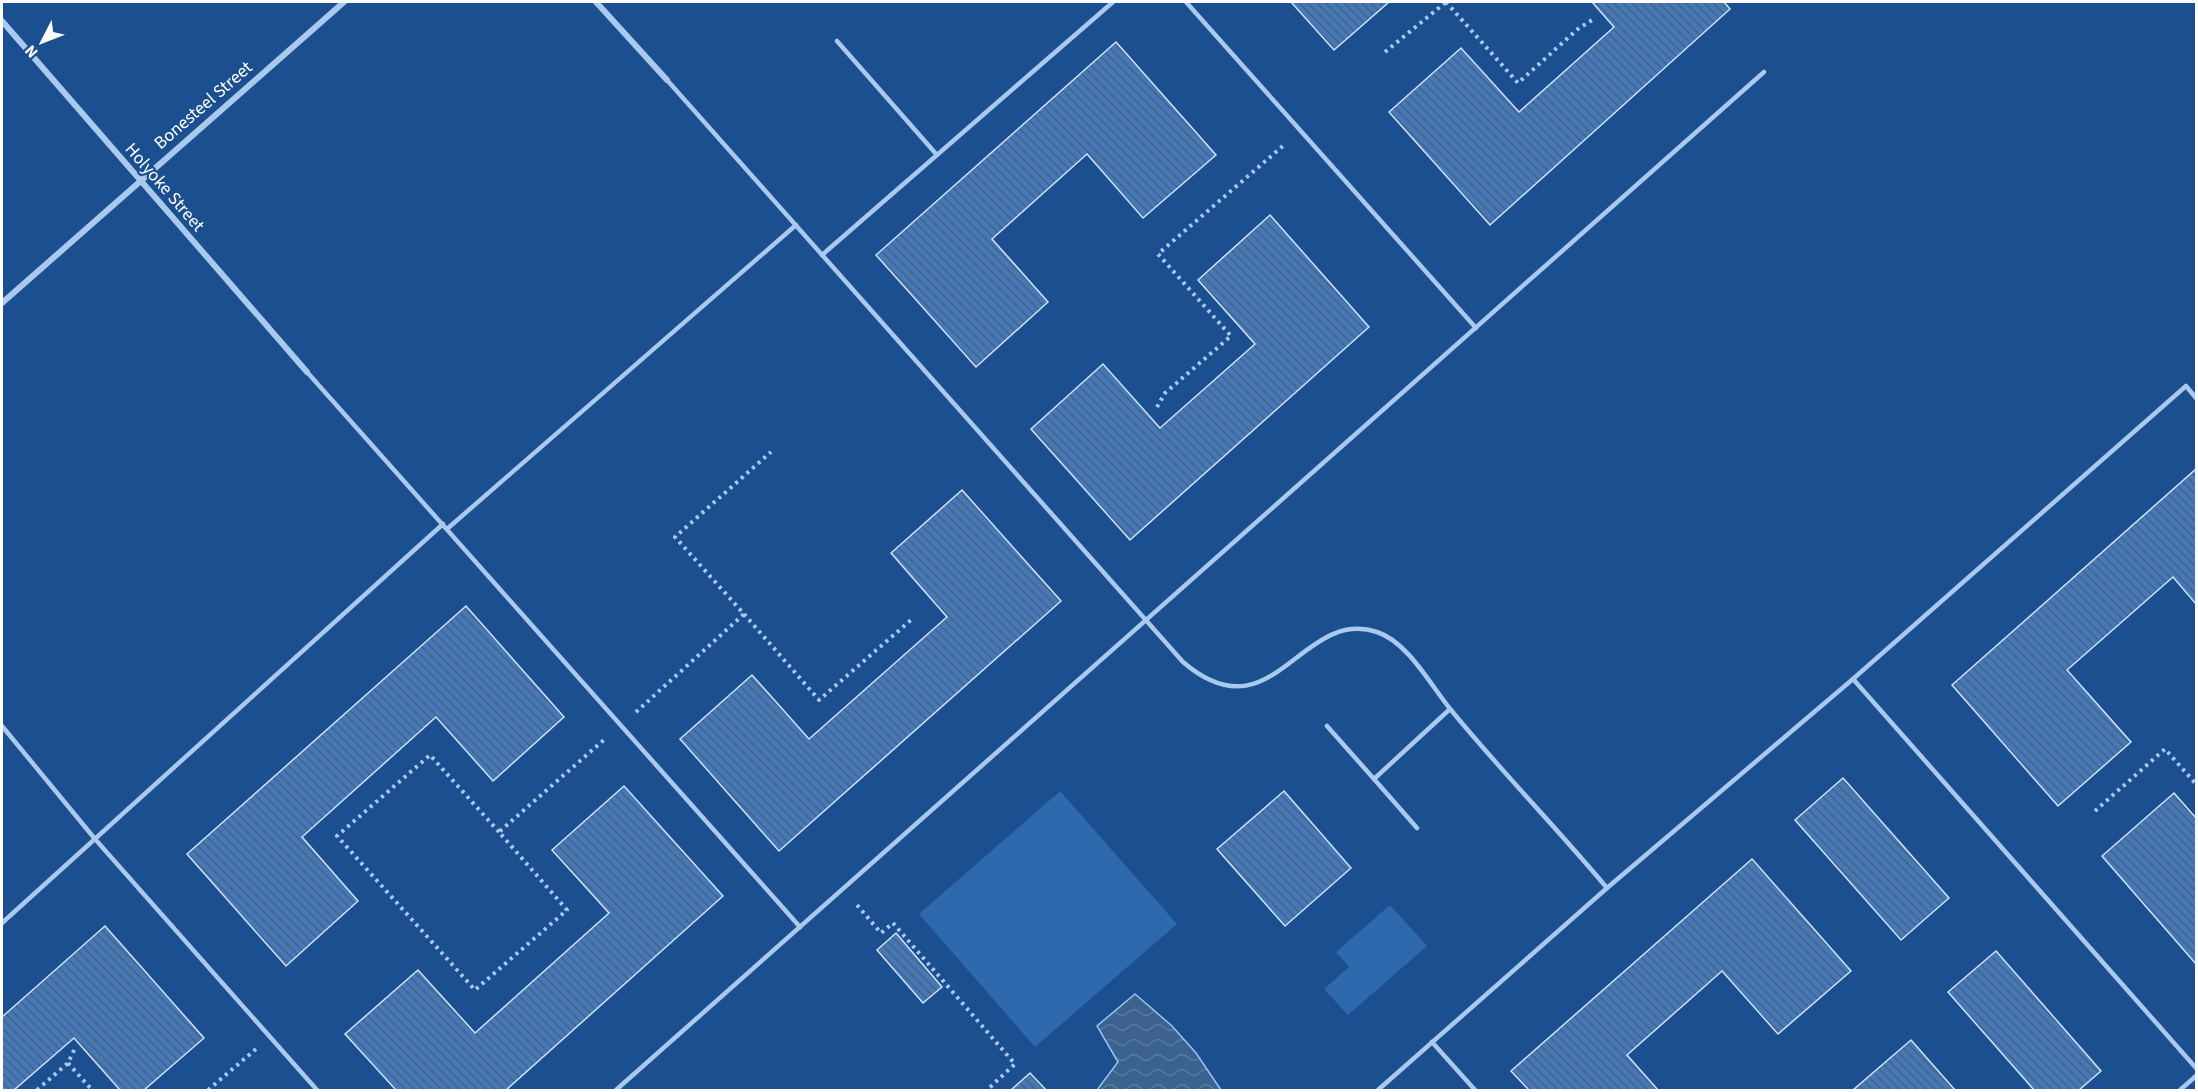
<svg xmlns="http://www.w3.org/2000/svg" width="2198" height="1092" viewBox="0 0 2198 1092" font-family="'Source Sans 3',sans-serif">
  <defs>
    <pattern id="water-waves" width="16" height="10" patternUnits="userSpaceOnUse" patternTransform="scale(1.5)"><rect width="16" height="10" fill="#3c6290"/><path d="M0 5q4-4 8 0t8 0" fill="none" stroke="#597aa1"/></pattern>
    <pattern id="building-back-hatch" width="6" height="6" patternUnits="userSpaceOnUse" patternTransform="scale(1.5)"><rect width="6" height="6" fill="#4478b7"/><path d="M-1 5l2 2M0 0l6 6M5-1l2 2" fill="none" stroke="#486282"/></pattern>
  </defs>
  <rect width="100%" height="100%" fill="#1b4f8f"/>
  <g fill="#2e69ad">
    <path d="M1060,791l117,133 -142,123 -116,-133z"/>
    <path d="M1390,905l37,41 -79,69 -24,-26 25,-22 -13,-15z"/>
  </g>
  <path fill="url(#water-waves)" stroke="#9cc4f0" stroke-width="1.5" d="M1135,994l37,32 24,27 25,37h-124l21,-28 -21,-36z"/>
  <g fill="url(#building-back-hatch)" stroke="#cfe3fa" stroke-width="1.5">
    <path d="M1291,2h98l-55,48z"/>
    <path d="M1592,2h132l6,7 -240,216 -101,-113 72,-64 58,64 95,-85z"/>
    <path d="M1116,42l100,113 -73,63 -56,-64 -95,85 56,63 -72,65 -100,-112z"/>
    <path d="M1270,215l99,112 -239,213 -99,-111 72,-65 57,64 95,-84 -57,-64z"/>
    <path d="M2196,469v135l-23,-27 -106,93 64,72 -73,64 -106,-121z"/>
    <path d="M962,490l99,111 -282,250 -99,-112 72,-64 57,64 138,-122 -56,-64z"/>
    <path d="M466,606l98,111 -71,64 -57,-64 -134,120 56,64 -72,65 -99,-112z"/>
    <path d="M1843,778l106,120 -48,42 -106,-120z"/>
    <path d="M624,786l99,110 -217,194h-110l-51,-56 73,-64 57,63 134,-120 -57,-63z"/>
    <path d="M1284,791l67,77 -66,58 -68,-77z"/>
    <path d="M2174,793l22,25v146l-94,-108z"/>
    <path d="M1752,859l99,112 -73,63 -56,-63 -95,84 31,35h-129l-18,-19z"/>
    <path d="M105,926l99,112 -60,52h-24l-46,-52 -60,52h-12v-73z"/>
    <path d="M896,933l46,54 -19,16 -46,-53z"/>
    <path d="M1996,951l105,120 -22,19h-45l-86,-98z"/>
    <path d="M1911,1040l44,50h-102z"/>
    <path d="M1030,1073l16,17h-35z"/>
  </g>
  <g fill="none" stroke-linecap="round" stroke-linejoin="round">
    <g stroke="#a9c9ee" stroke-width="4" stroke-dasharray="3 4.5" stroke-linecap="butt">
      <path d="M1446,2l72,81 61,-55 15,-9"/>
      <path d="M1385,52l61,-50"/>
      <path d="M1157,407l8,-14 66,-57 -73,-82 126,-109"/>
      <path d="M744,614l75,86 92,-80"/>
      <path d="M636,712l108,-98 -69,-77 96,-85"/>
      <path d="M2095,811l70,-62 31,35"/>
      <path d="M499,832l-69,-77 -93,81 138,154 92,-80 -68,-78 107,-94"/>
      <path d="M857,905l24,28 12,-10 122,141 -28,26"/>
      <path d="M68,1063l24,27"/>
      <path d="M37,1090l31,-27 8,-17"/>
      <path d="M208,1090l48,-41"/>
    </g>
    <g stroke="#a9c9ee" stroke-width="4.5">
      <path d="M1186,2l290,326"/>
      <path d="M837,41l100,114"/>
      <path d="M667,80l516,582c90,77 117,-55 194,-30 31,10 54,54 74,78 50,61 105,117 156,178"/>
      <path d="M822,255l291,-253"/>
      <path d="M307,372l493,555"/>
      <path d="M447,529l349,-304"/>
      <path d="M1853,679l343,389"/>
      <path d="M2,726l93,113 222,251"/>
      <path d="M1327,726l47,53"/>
      <path d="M1417,828l-43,-49 76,-70"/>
      <path d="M2,923l441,-399"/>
      <path d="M1432,1042l43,48"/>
      <path d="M616,1090l1148,-1018"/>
      <path d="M1378,1090l229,-202 246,-209 333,-293 10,12"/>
      <path d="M2180,1090l16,-14"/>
    </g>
    <g stroke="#a9c9ee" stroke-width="6">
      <path d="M596,2l71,78"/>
      <path d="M2,21l305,351"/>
      <path d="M2,303l342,-301"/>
    </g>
  </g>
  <g text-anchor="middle" stroke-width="4.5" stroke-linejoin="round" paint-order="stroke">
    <g font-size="18" fill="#fff" stroke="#1b4f8f">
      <text transform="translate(203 105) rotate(-41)" y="6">Bonesteel Street</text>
      <text transform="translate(165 187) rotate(49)" y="6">Holyoke Street</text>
    </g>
  </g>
  <rect width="2198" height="1092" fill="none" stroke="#ffffff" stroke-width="6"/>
  <g transform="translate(42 42) rotate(228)" stroke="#1b4f8f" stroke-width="4.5" paint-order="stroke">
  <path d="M0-4.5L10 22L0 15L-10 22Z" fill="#ffffff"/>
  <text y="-9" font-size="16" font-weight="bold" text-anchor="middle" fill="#ffffff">N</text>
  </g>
</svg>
